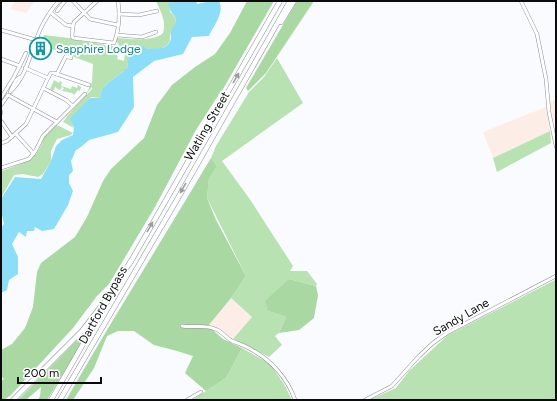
<svg xmlns="http://www.w3.org/2000/svg" width="557" height="401" viewBox="0 0 557 401" font-family="Figtree,sans-serif">
  <rect width="100%" height="100%" fill="#f9fbff"/>
  <g fill="#fceee7">
    <path d="M556,100v21l-3,1 -3,-21z"/>
    <path d="M546,107l4,24 -57,27 -10,-26z"/>
    <path d="M231,298l21,19 -19,22 -15,-11 -10,-3z"/>
  </g>
  <path fill="#fdede9" d="M15,1h20l-9,12 -16,-4z"/>
  <g fill="#b8e2b2">
    <path d="M156,1h30l1,17 -18,-16 1,10c4,3 8,8 5,14 -2,3 -3,1 -4,5 -2,7 1,12 -7,16 -5,3 -11,1 -16,2l-6,-3h-13v6l-2,17h-3v2l-16,12 -6,6 -2,9 -9,-1 -21,24 4,7 -11,-6 5,-7 24,-26v-2l-6,7 6,-12 1,-18 -52,-19 3,-10 33,4v2h5l2,1h6l-1,1 2,1 1,-2 13,3v1l5,2 1,-3 1,1h2l4,3h-2l-2,5 4,2 -1,3 7,2 1,-7 -9,-13 1,-3c12,1 37,4 46,-5 4,-11 -3,-23 -7,-32z"/>
    <path d="M277,58l26,45 -81,58 27,37 44,68 -3,5h17l10,13 -1,2 -27,-7 -21,32 18,6 -7,16 -4,3 7,9 -13,12 -36,-18 19,-22 -21,-19 15,-22 -39,-78 2,-21 8,-11 -6,-8 5,-12 33,-54 15,-15z"/>
    <path d="M54,80l5,3 1,-2 2,1 -1,4 10,3 1,-3 5,2 1,-3 3,2 -1,4 -2,-1 -4,5 -2,-2 -10,-2 2,-3 -2,-1 -2,3 -4,-2v-2l-3,5 -3,-2z"/>
    <path d="M55,125l4,1 14,7 -2,2 -14,4 -6,12v10l-8,13 -5,3 -15,-3 -9,1 -13,23v-24l1,-3c20,-8 37,-10 42,-35l3,-1z"/>
    <path d="M550,131l1,12 -54,29 -4,-14z"/>
    <path d="M555,280l1,2v118h-187l27,-12 13,-17 39,-36z"/>
    <path d="M242,348l28,16 14,20 8,16h-100l34,-22z"/>
  </g>
  <g fill="#a9d8a2">
    <path d="M247,1h27l-51,88 -4,5 -23,36 -41,77 -46,77 -12,12 -24,32 -62,67 -7,5h-3v-19l3,-2 -3,-3v-26l11,-6 13,-16 8,-21 4,-35 4,-9 34,-26 12,-20 16,-36 8,-12 33,-31 13,-33 15,-20 23,-18 20,-13 15,-21z"/>
    <path d="M297,1h17l-48,72 -18,18 -2,-3z"/>
    <path d="M211,158l6,8 -8,12 -2,20 9,22 30,56 -15,22 -23,28 15,13 19,9 -16,30 -20,13 -21,-18 8,-17 -16,-5 -23,-6 -20,-14h-16l-11,5 -13,32 -21,32h-7c47,-82 97,-161 145,-242z"/>
    <path d="M289,279l27,7 2,9 -4,23 -15,12 -20,3 7,-16 -18,-6 -3,-10z"/>
    <path d="M88,329l-2,7 -39,64h-9l2,-4 1,-9 -15,13h-8z"/>
  </g>
  <path fill="#8bddf8" d="M176,1h20l1,3 14,-3h8c6,12 -5,24 -10,35l-17,1 -9,17 -29,7 -21,16 1,30 -16,25 -29,8 -8,7 -5,3 -5,11 2,10 -4,4v8l4,8 -5,14 -14,24 -12,2 -7,-4 -1,4h-7l-1,6 -7,-5 -7,12 6,13v17l-9,6 -2,10 -6,3v-65l3,-4 -3,-14v-11l14,-22 26,2 10,-18 5,-15 6,-6 11,-5 1,-8 -4,-6v-2l20,-21h10l2,-9 6,-6 16,-12v-2h3l2,-17 -1,-5 15,-1 5,3c8,-2 18,2 22,-8 2,-3 0,-7 1,-10 1,-5 6,-6 5,-11 -2,-8 -8,-8 -7,-17l1,-1 4,1z"/>
  <g fill="none" stroke-linecap="round" stroke-linejoin="round">
    <defs>
      <g id="minor">
        <path d="M73,1l17,18 28,6"/>
        <path d="M521,1l16,33 9,45 3,33 7,34"/>
        <path d="M57,11l8,-10"/>
        <path d="M50,12l16,13 7,1 1,-4 23,-21"/>
        <path d="M119,14l20,1 18,-4"/>
        <path d="M73,26l-1,10 1,2 41,5c5,-13 6,-28 4,-42"/>
        <path d="M1,30l35,10"/>
        <path d="M117,35l25,2 14,-5"/>
        <path d="M1,59l19,7"/>
        <path d="M25,68l23,10 3,-5h3l35,12"/>
        <path d="M57,74l9,-18 5,2"/>
        <path d="M43,88l23,12 7,6"/>
        <path d="M11,90l5,-10 4,-3"/>
        <path d="M10,92c17,-15 21,-42 30,-62 5,-11 11,-20 19,-29"/>
        <path d="M8,95l49,27"/>
        <path d="M1,98l13,-21 12,-24"/>
        <path d="M1,105l7,-10"/>
        <path d="M1,113v-1"/>
        <path d="M1,121l11,16"/>
        <path d="M16,134l18,20"/>
        <path d="M1,143l6,-2 19,-17 22,-46"/>
        <path d="M1,168l28,-9 7,-9 7,-14 42,-42"/>
        <path d="M182,326c11,2 23,-2 33,3 7,2 11,9 17,12 7,3 14,5 20,9 19,10 36,29 43,50"/>
        <path d="M187,400l14,-8"/>
        <path d="M365,400l27,-14 27,-30 14,-13 14,-10 109,-57"/>
      </g>
      <g id="trunk">
        <path d="M281,22l13,-21"/>
        <path d="M130,263l150,-262"/>
        <path d="M13,400l69,-69 23,-30 26,-40"/>
        <path d="M51,400l58,-101"/>
        <path d="M60,400l118,-202 112,-197"/>
      </g>
    </defs>
    <use href="#minor" stroke="#8d9095" stroke-width="4"/>
    <use href="#trunk" stroke="#8d9095" stroke-width="5.5"/>
    <use href="#minor" stroke="#fff" stroke-width="3"/>
    <use href="#trunk" stroke="#fff" stroke-width="4.5"/>
  </g>
  <defs><path id="oneway-solid" d="M-6-.8H1V-3.2L6.5 0L1 3.2V.8H-6Z"/></defs>
  <g fill="#9d9d9e">
    <use href="#oneway-solid" transform="translate(236 78) rotate(-60)"/>
    <use href="#oneway-solid" transform="translate(183 188) rotate(120)"/>
    <use href="#oneway-solid" transform="translate(150 227) rotate(-60)"/>
  </g>
  <defs>
    <symbol id="building-ring" viewBox="-11 -11 22 22"><circle r="9.5" fill="#fff" stroke="#0f9aa8" stroke-width="1.5"/><path d="M-4-6H4V6H1V3H-1V6H-4ZM-2.5-4.3h1.7v1.8h-1.7ZM.8-4.3h1.7v1.8H.8ZM-2.5-1h1.7V.8h-1.7ZM.8-1h1.7V.8H.8Z" fill="#0f9aa8"/></symbol>
  </defs>
  <g fill-rule="evenodd">
    <use href="#building-ring" x="28" y="36" width="25" height="25"/>
  </g>
  <g text-anchor="middle" stroke-width="3.5" stroke-linejoin="round" paint-order="stroke">
    <g font-size="12" fill="#0d838f" stroke="#fff" text-anchor="start">
      <text x="56" y="53">Sapphire Lodge</text>
    </g>
    <g font-size="12" fill="#0a0b0d" stroke="#fff">
      <text transform="translate(207 126) rotate(-60)" y="4">Watling Street</text>
      <text transform="translate(103 305) rotate(-61)" y="4">Dartford Bypass</text>
      <text transform="translate(461 317) rotate(-30)" y="4">Sandy Lane</text>
    </g>
  </g>
  <rect width="557" height="401" fill="none" stroke="#0a0b0d" stroke-width="4"/>
  <path d="M18 377v6h83v-6" fill="none" stroke="#0a0b0d" stroke-width="2"/>
  <text x="24" y="377" font-size="12" fill="#0a0b0d" stroke="#ffffff" stroke-width="3" paint-order="stroke">200 m</text>
</svg>
